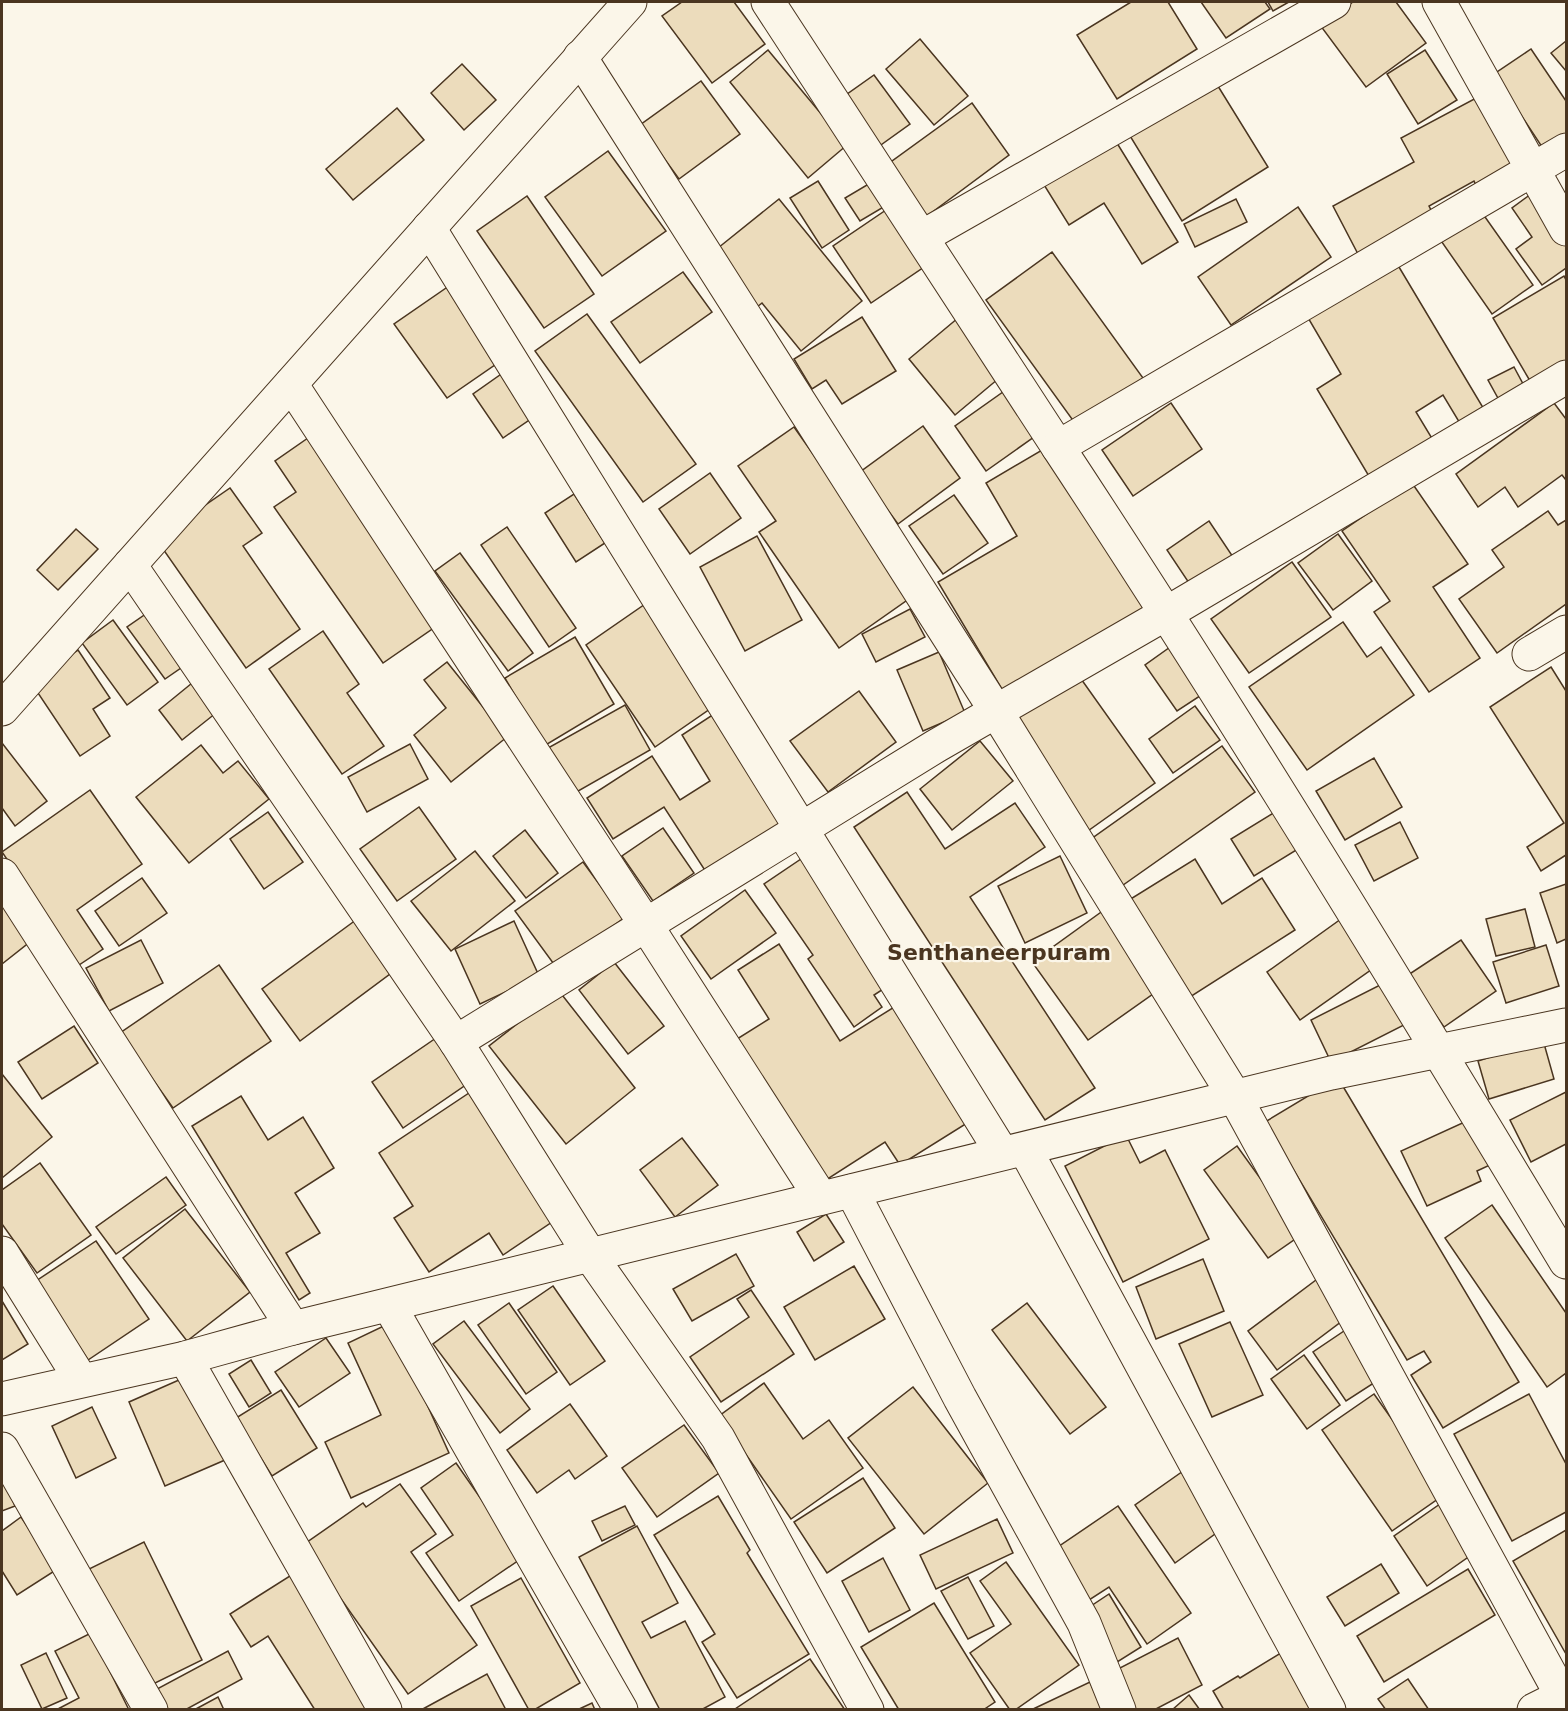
<svg xmlns="http://www.w3.org/2000/svg" width="1568" height="1711" viewBox="0 0 1568 1711" font-family="'DejaVu Sans',sans-serif">
  <rect width="100%" height="100%" fill="#fbf6e9"/>
  <g fill="#ecdcbc" stroke="#4a3520" stroke-width="1.5">
    <path d="M682,2h52l31,42 -53,39 -50,-67z"/>
    <path d="M1131,2h37l29,47 -80,50 -40,-64z"/>
    <path d="M1201,2h64l5,7 -44,29z"/>
    <path d="M1268,2h21l-16,9z"/>
    <path d="M1353,2h43l30,41 -60,44 -46,-62z"/>
    <path d="M920,39l48,57 -34,29 -48,-56z"/>
    <path d="M1566,41v30l-15,-18z"/>
    <path d="M1531,49l35,52v42l-18,13 -54,-82z"/>
    <path d="M768,50l79,95 -39,33 -78,-96z"/>
    <path d="M1425,50l32,50 -39,24 -31,-50z"/>
    <path d="M462,64l34,36 -32,30 -33,-37z"/>
    <path d="M874,75l36,49 -32,23 -35,-50z"/>
    <path d="M1213,78l55,89 -86,54 -55,-90z"/>
    <path d="M701,81l39,53 -61,45 -39,-54z"/>
    <path d="M1478,97l39,72 -39,21 -4,-9 -45,25 4,8 -75,40 -25,-48 81,-44 -13,-24z"/>
    <path d="M972,103l37,52 -82,61 -39,-52z"/>
    <path d="M397,108l27,32 -71,60 -27,-31z"/>
    <path d="M1112,135l66,107 -36,22 -38,-61 -35,22 -28,-45z"/>
    <path d="M608,151l58,80 -64,45 -57,-79z"/>
    <path d="M877,179l15,23 -32,19 -15,-23z"/>
    <path d="M818,181l31,49 -27,18 -32,-50z"/>
    <path d="M1531,194l35,52v22l-24,17 -26,-36 16,-12 -20,-29z"/>
    <path d="M527,196l67,98 -50,34 -67,-97z"/>
    <path d="M779,199l83,102 -61,50 -39,-48 -5,4 -44,-55z"/>
    <path d="M1236,199l11,23 -52,25 -11,-23z"/>
    <path d="M1298,207l33,50 -100,68 -33,-48z"/>
    <path d="M1478,207l55,78 -41,29 -55,-79z"/>
    <path d="M889,208l38,57 -56,38 -38,-57z"/>
    <path d="M1052,252l91,126 -66,48 -91,-126z"/>
    <path d="M1396,262l95,159 -24,14 -24,-40 -27,17 23,38 -63,38 -59,-99 24,-15 -34,-58z"/>
    <path d="M683,272l29,40 -72,51 -29,-41z"/>
    <path d="M1564,276l2,4v86l-33,20 -40,-68z"/>
    <path d="M449,286l53,74 -55,38 -53,-74z"/>
    <path d="M587,314l109,150 -53,38 -108,-151z"/>
    <path d="M862,317l34,54 -54,33 -16,-24 -14,9 -18,-30z"/>
    <path d="M958,318l46,56 -49,41 -46,-56z"/>
    <path d="M1514,367l15,28 -25,14 -16,-29z"/>
    <path d="M507,370l31,44 -35,24 -30,-44z"/>
    <path d="M1010,387l31,45 -55,39 -31,-45z"/>
    <path d="M1171,403l31,46 -69,47 -31,-46z"/>
    <path d="M1554,403l12,16v61l-4,-5 -44,32 -13,-20 -27,20 -22,-33z"/>
    <path d="M923,426l37,52 -62,46 -38,-52z"/>
    <path d="M794,427l119,169 -74,52 -80,-116 17,-11 -38,-55z"/>
    <path d="M308,438l130,187 -55,38 -109,-156 22,-15 -21,-31z"/>
    <path d="M1054,443l98,167 -146,86 -68,-114 79,-46 -31,-53z"/>
    <path d="M710,473l31,45 -51,36 -31,-45z"/>
    <path d="M1412,483l56,81 -35,23 47,71 -51,34 -55,-80 16,-11 -48,-70z"/>
    <path d="M230,488l32,45 -19,13 57,83 -54,39 -90,-129z"/>
    <path d="M574,494l31,49 -29,19 -31,-49z"/>
    <path d="M954,495l34,48 -45,31 -34,-48z"/>
    <path d="M1548,511l10,14 8,-5v84l-69,49 -38,-54 45,-32 -12,-17z"/>
    <path d="M1209,521l26,39 -42,29 -26,-39z"/>
    <path d="M507,527l69,101 -27,19 -68,-102z"/>
    <path d="M76,529l22,20 -40,41 -21,-20z"/>
    <path d="M1338,534l34,47 -39,29 -35,-47z"/>
    <path d="M757,536l45,84 -57,31 -45,-84z"/>
    <path d="M460,553l73,100 -25,18 -73,-100z"/>
    <path d="M1292,562l39,55 -82,56 -38,-54z"/>
    <path d="M651,600l69,102 -65,45 -69,-102z"/>
    <path d="M153,609l38,52 -26,18 -38,-52z"/>
    <path d="M910,609l15,28 -49,25 -14,-28z"/>
    <path d="M113,620l45,62 -31,23 -45,-62z"/>
    <path d="M1343,622l24,35 14,-10 33,48 -107,75 -58,-83z"/>
    <path d="M323,631l36,53 -12,9 37,53 -42,28 -73,-105z"/>
    <path d="M575,637l39,67 -70,42 -39,-68z"/>
    <path d="M1173,645l33,47 -29,19 -32,-46z"/>
    <path d="M78,650l32,48 -17,11 17,27 -30,20 -50,-75z"/>
    <path d="M939,652l26,61 -42,18 -26,-61z"/>
    <path d="M447,662l60,75 -56,45 -37,-47 32,-27 -22,-28z"/>
    <path d="M1551,667l15,24v164l-25,16 -14,-24 37,-24 -74,-116z"/>
    <path d="M1074,669l81,114 -70,50 -81,-114z"/>
    <path d="M197,679l24,30 -39,31 -23,-30z"/>
    <path d="M859,691l37,51 -68,50 -38,-51z"/>
    <path d="M625,705l25,45 -77,44 -25,-46z"/>
    <path d="M1195,706l25,34 -47,33 -24,-34z"/>
    <path d="M717,712l70,108 -81,52 -42,-65 -51,32 -26,-41 65,-42 28,44 30,-19 -28,-46z"/>
    <path d="M980,741l33,40 -61,49 -32,-41z"/>
    <path d="M2,743l45,58 -32,25 -13,-18z"/>
    <path d="M410,744l18,35 -61,33 -19,-35z"/>
    <path d="M201,745l22,28 15,-12 31,38 -80,64 -53,-66z"/>
    <path d="M1222,746l33,46 -139,98 -32,-46z"/>
    <path d="M1374,758l28,49 -57,33 -29,-49z"/>
    <path d="M90,790l52,74 -65,46 26,39 -24,16 -77,-113z"/>
    <path d="M907,792l38,57 70,-46 30,44 -75,50 125,191 -50,32 -191,-293z"/>
    <path d="M419,807l37,52 -59,42 -37,-52z"/>
    <path d="M268,812l35,50 -39,27 -34,-50z"/>
    <path d="M1275,812l23,37 -44,27 -23,-37z"/>
    <path d="M1400,822l18,36 -44,23 -19,-36z"/>
    <path d="M663,828l31,45 -41,28 -31,-45z"/>
    <path d="M525,830l33,43 -32,25 -33,-42z"/>
    <path d="M475,851l40,50 -64,50 -40,-50z"/>
    <path d="M1060,856l27,57 -62,30 -27,-57z"/>
    <path d="M801,859l87,127 -14,9 8,12 -28,20 -46,-68 5,-4 -49,-71z"/>
    <path d="M1195,859l27,45 40,-26 33,52 -105,67 -61,-97z"/>
    <path d="M583,862l41,56 -68,49 -41,-56z"/>
    <path d="M142,878l25,35 -48,33 -24,-35z"/>
    <path d="M1566,884v55l-9,4 -17,-50z"/>
    <path d="M745,890l31,43 -65,46 -30,-43z"/>
    <path d="M2,903l29,38 -29,23z"/>
    <path d="M1525,909l10,38 -39,9 -10,-37z"/>
    <path d="M1104,910l56,79 -72,51 -56,-78z"/>
    <path d="M360,917l38,51 -98,73 -38,-52z"/>
    <path d="M1341,919l34,48 -75,53 -33,-48z"/>
    <path d="M514,921l25,55 -59,28 -25,-55z"/>
    <path d="M141,940l22,43 -54,28 -23,-43z"/>
    <path d="M1461,940l35,51 -52,36 -36,-52z"/>
    <path d="M779,944l61,97 59,-37 73,116 -72,45 -15,-23 -59,38 -89,-141 32,-20 -31,-49z"/>
    <path d="M1546,945l13,41 -53,17 -13,-41z"/>
    <path d="M614,962l50,64 -36,28 -49,-64z"/>
    <path d="M219,965l52,76 -98,67 -53,-75z"/>
    <path d="M1384,983l20,42 -73,37 -20,-42z"/>
    <path d="M559,991l76,97 -69,56 -77,-98z"/>
    <path d="M74,1026l24,37 -56,36 -24,-37z"/>
    <path d="M439,1036l31,46 -67,46 -31,-46z"/>
    <path d="M1543,1040l11,39 -65,20 -11,-38z"/>
    <path d="M2,1074l50,63 -50,41z"/>
    <path d="M1338,1078l181,304 -76,46 -32,-53 20,-13 -7,-11 -17,9 -142,-238z"/>
    <path d="M472,1091l83,129 -52,35 -14,-22 -60,39 -35,-54 19,-12 -34,-53z"/>
    <path d="M1566,1092v52l-35,18 -21,-42z"/>
    <path d="M241,1096l27,44 35,-23 31,51 -39,25 25,40 -34,20 24,40 -11,7 -107,-174z"/>
    <path d="M1469,1120l21,45 -13,6 4,10 -54,25 -26,-55z"/>
    <path d="M1126,1135l14,28 25,-13 44,89 -86,43 -58,-116z"/>
    <path d="M682,1138l36,47 -43,32 -35,-47z"/>
    <path d="M1237,1146l64,89 -33,23 -64,-88z"/>
    <path d="M40,1163l51,72 -54,38 -35,-49v-34z"/>
    <path d="M166,1177l20,28 -70,49 -20,-27z"/>
    <path d="M1492,1205l74,108v60l-19,14 -102,-149z"/>
    <path d="M185,1209l65,83 -63,49 -64,-83z"/>
    <path d="M826,1214l18,28 -30,19 -17,-29z"/>
    <path d="M96,1241l53,78 -61,41 -52,-79z"/>
    <path d="M736,1254l18,32 -62,35 -19,-32z"/>
    <path d="M1203,1259l21,52 -68,28 -20,-52z"/>
    <path d="M854,1266l31,53 -70,41 -31,-53z"/>
    <path d="M1320,1277l30,38 -73,55 -29,-39z"/>
    <path d="M553,1286l52,75 -35,24 -52,-75z"/>
    <path d="M751,1290l43,64 -73,48 -31,-45 59,-40 -12,-18z"/>
    <path d="M2,1301l26,43 -26,16z"/>
    <path d="M509,1303l48,69 -31,22 -48,-69z"/>
    <path d="M1027,1303l79,104 -36,27 -78,-104z"/>
    <path d="M464,1321l66,88 -30,24 -67,-89z"/>
    <path d="M1230,1322l33,73 -51,22 -33,-73z"/>
    <path d="M390,1323l59,130 -98,45 -26,-56 56,-27 -33,-72z"/>
    <path d="M1347,1329l33,50 -34,22 -33,-49z"/>
    <path d="M326,1338l24,35 -51,34 -24,-35z"/>
    <path d="M1304,1355l36,50 -33,24 -36,-50z"/>
    <path d="M251,1360l20,33 -22,14 -20,-33z"/>
    <path d="M188,1376l37,84 -60,26 -36,-84z"/>
    <path d="M764,1383l39,56 26,-19 34,48 -72,51 -72,-103z"/>
    <path d="M913,1387l75,96 -64,51 -76,-96z"/>
    <path d="M281,1390l36,58 -45,28 -36,-58z"/>
    <path d="M1374,1394l71,100 -53,37 -70,-101z"/>
    <path d="M1529,1394l37,70v48l-54,29 -58,-107z"/>
    <path d="M570,1404l37,52 -32,23 -6,-9 -32,23 -30,-43z"/>
    <path d="M92,1407l24,51 -40,20 -24,-52z"/>
    <path d="M684,1425l35,48 -62,44 -35,-49z"/>
    <path d="M456,1463l66,95 -63,43 -33,-48 27,-18 -32,-47z"/>
    <path d="M1186,1469l40,57 -51,37 -40,-58z"/>
    <path d="M2,1474l13,32 -13,5z"/>
    <path d="M863,1478l32,50 -68,45 -33,-51z"/>
    <path d="M400,1484l36,50 -25,18 66,93 -69,49 -105,-149 60,-42 3,4z"/>
    <path d="M718,1496l32,54 -3,3 62,101 -72,44 -35,-56 13,-8 -61,-99z"/>
    <path d="M1440,1504l34,49 -47,33 -33,-50z"/>
    <path d="M625,1506l10,19 -33,16 -10,-20z"/>
    <path d="M1118,1506l73,107 -44,31 -38,-57 -23,15 -34,-51z"/>
    <path d="M21,1517l35,53 -39,25 -15,-24v-40z"/>
    <path d="M997,1519l16,34 -77,36 -16,-34z"/>
    <path d="M637,1526l41,77 -36,19 9,16 34,-17 40,76 -24,13h-41l-81,-153z"/>
    <path d="M1566,1530v124l-53,-93z"/>
    <path d="M144,1542l58,118 -55,27 -58,-118z"/>
    <path d="M883,1558l27,52 -41,22 -27,-51z"/>
    <path d="M1006,1562l73,103 -64,45h-5l-40,-57 41,-29 -31,-43z"/>
    <path d="M1381,1564l18,29 -54,33 -18,-29z"/>
    <path d="M1468,1569l27,46 -111,67 -27,-46z"/>
    <path d="M293,1574l87,136h-65l-47,-74 -17,11 -21,-33z"/>
    <path d="M968,1577l26,49 -26,13 -27,-48z"/>
    <path d="M521,1578l59,105 -46,27h-5l-58,-104z"/>
    <path d="M1109,1594l32,53 -27,17 -32,-52z"/>
    <path d="M934,1603l61,99 -12,8h-84l-38,-63z"/>
    <path d="M91,1633l38,77h-73l23,-12 -24,-47z"/>
    <path d="M1178,1638l24,47 -48,25h-21l-19,-39z"/>
    <path d="M228,1651l14,28 -57,31h-18l-10,-21z"/>
    <path d="M1284,1651l35,59h-95l-11,-19 25,-15 2,2z"/>
    <path d="M46,1653l21,45 -25,11 -21,-44z"/>
    <path d="M810,1659l35,51 -110,-1z"/>
    <path d="M487,1674l19,36h-85z"/>
    <path d="M1408,1679l21,31h-43l-8,-11z"/>
    <path d="M1090,1682l12,28h-71z"/>
    <path d="M1189,1695l11,15h-28z"/>
    <path d="M218,1697l6,13h-30z"/>
    <path d="M592,1703l3,7h-18z"/>
  </g>
  <g fill="none" stroke-linecap="round" stroke-linejoin="round">
    <defs>
      <g id="minor">
        <path d="M768,2l290,445 508,-297"/>
        <path d="M1439,2l127,227"/>
        <path d="M580,57l416,654 239,386 327,599"/>
        <path d="M429,228l573,925"/>
        <path d="M922,237l412,-235"/>
        <path d="M291,384l355,541 175,273"/>
        <path d="M1058,447c176,267 343,541 508,815"/>
        <path d="M130,565l326,477 134,213 128,183 149,272"/>
        <path d="M1529,654l37,-22"/>
        <path d="M2,709l628,-707"/>
        <path d="M2,875l291,453"/>
        <path d="M456,1042l480,-296 231,-133 399,-236"/>
        <path d="M1025,1149l304,561"/>
        <path d="M852,1191l108,207 124,225 35,87"/>
        <path d="M2,1253l79,127"/>
        <path d="M389,1305l232,405"/>
        <path d="M185,1358l200,352"/>
        <path d="M2,1399l183,-41 108,-30 1038,-255 235,-48"/>
        <path d="M2,1449l149,261"/>
        <path d="M1534,1710l32,-16"/>
      </g>
    </defs>
    <use href="#minor" stroke="#4a3520" stroke-width="35"/>
    <use href="#minor" stroke="#fbf6e9" stroke-width="33"/>
  </g>
  <g text-anchor="middle" stroke-width="4.5" stroke-linejoin="round" paint-order="stroke">
    <g font-size="22" font-weight="bold" fill="#4a3520" stroke="#fbf6e9">
      <text x="999" y="960">Senthaneerpuram</text>
    </g>
  </g>
  <rect width="1568" height="1711" fill="none" stroke="#4a3520" stroke-width="6"/>
</svg>
